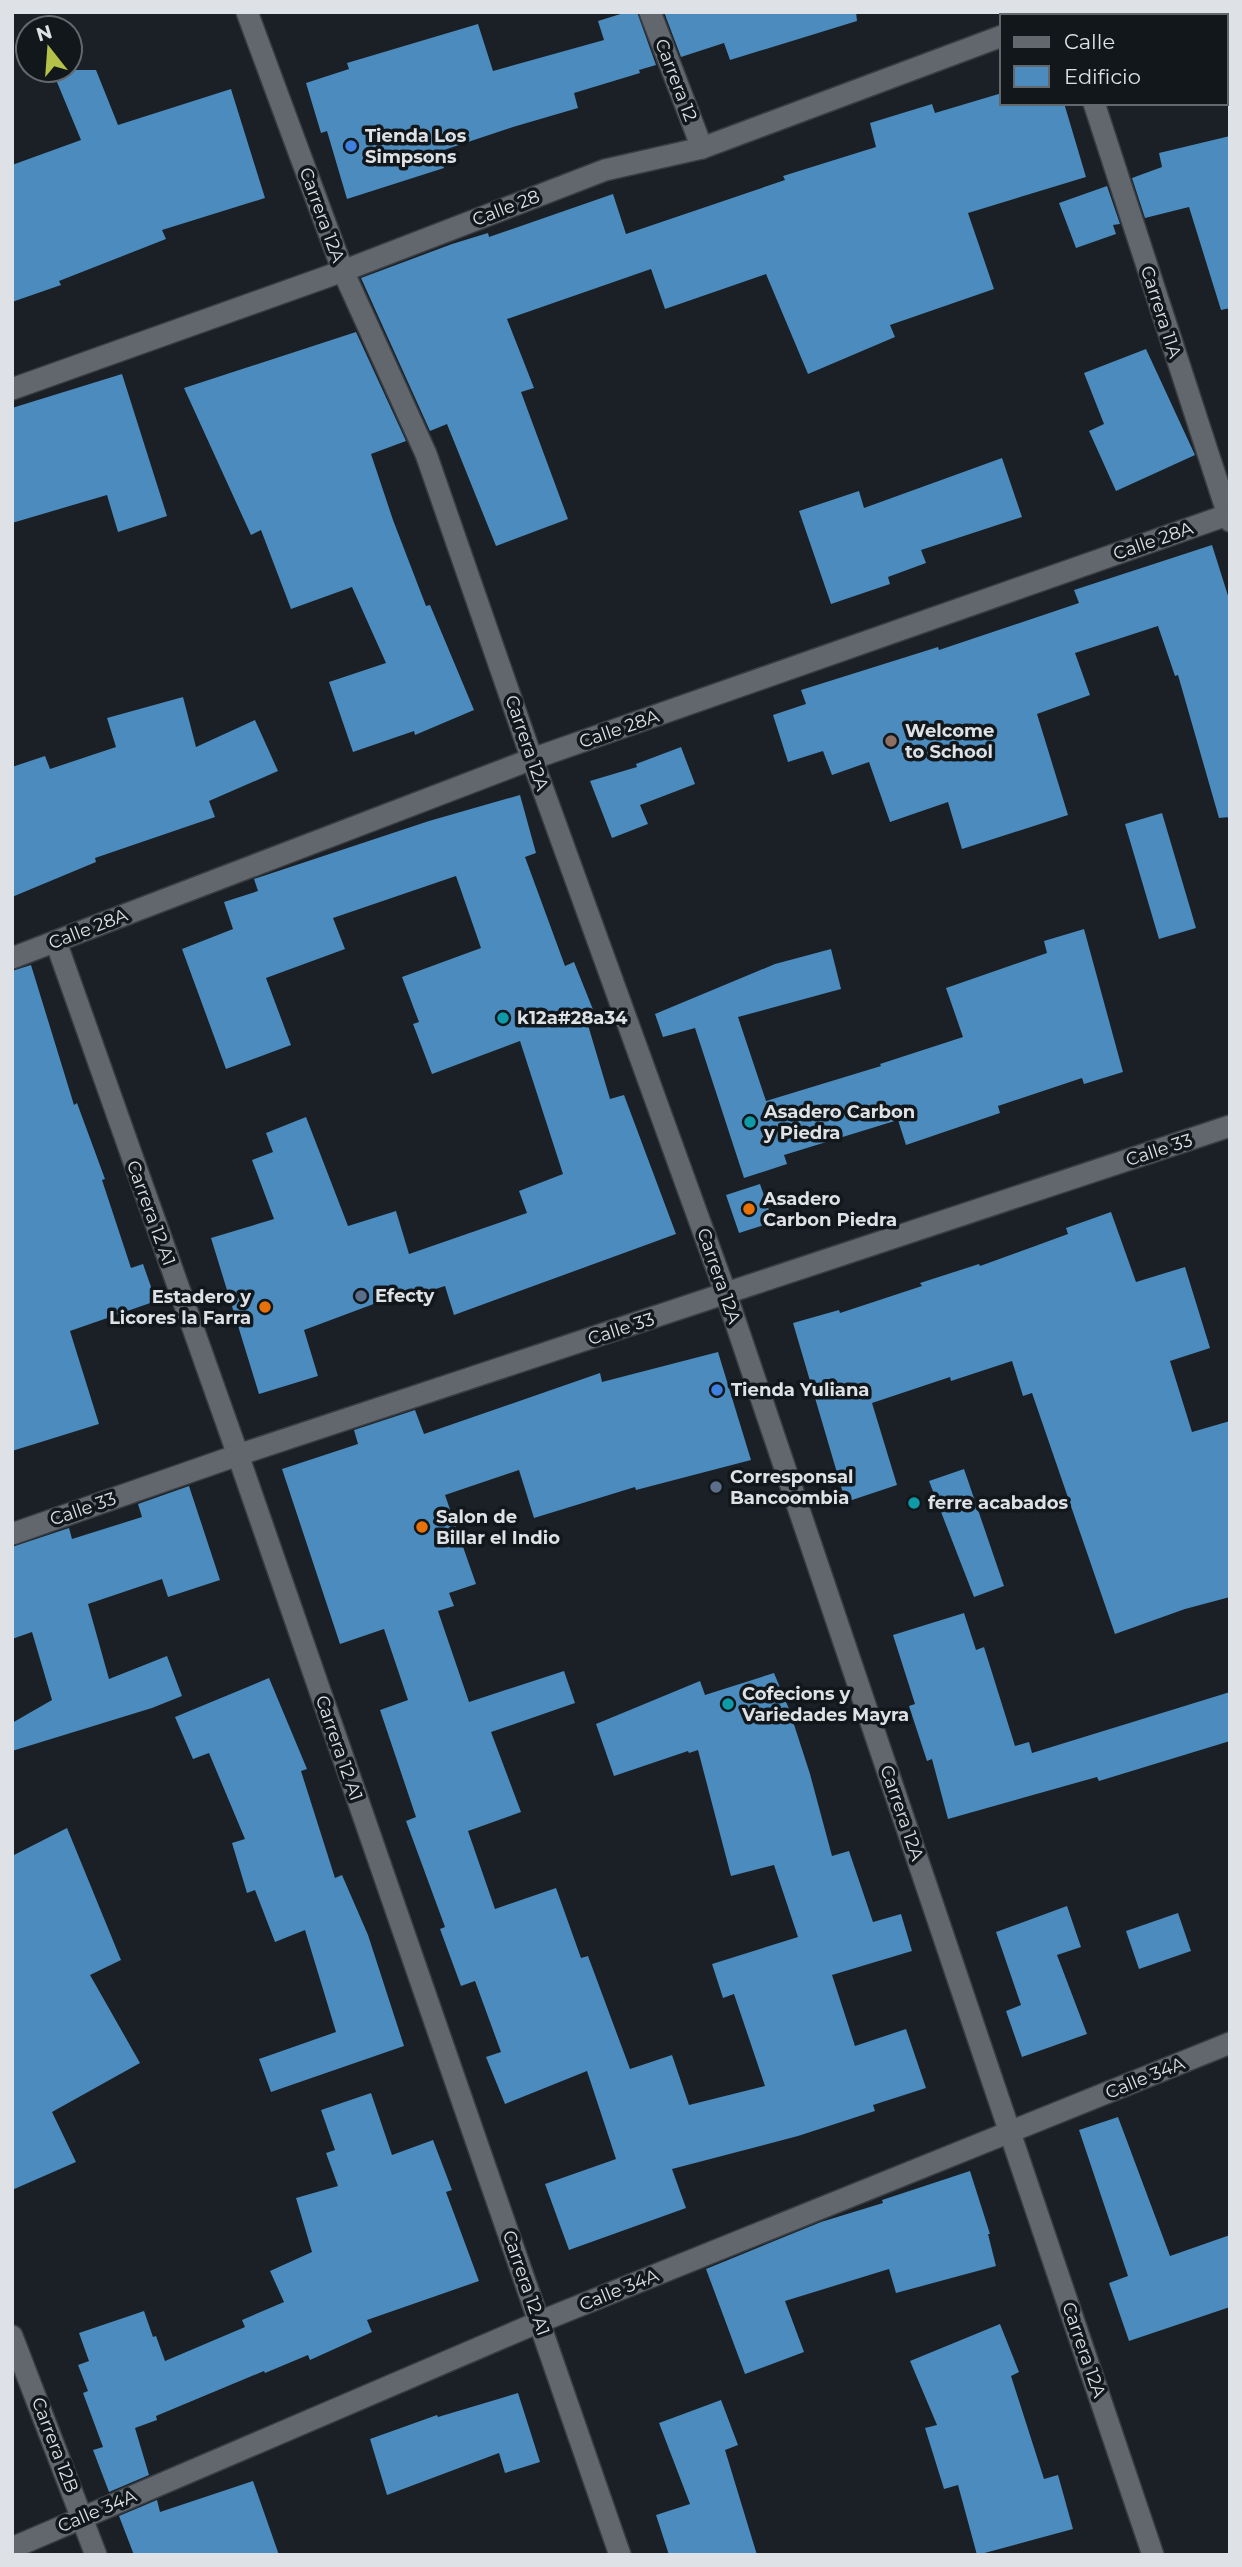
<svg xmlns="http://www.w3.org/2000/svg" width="1242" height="2567" viewBox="0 0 1242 2567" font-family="Montserrat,sans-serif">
  <rect width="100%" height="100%" fill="#1a2025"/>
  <g fill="#4b8bbd">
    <path d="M627,12h10l19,53 -17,5 1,3 -66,20 4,15 -65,19 -75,25 6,16 -97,31 -20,-68 -6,2 -15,-50 43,-14 -2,-6 131,-39 15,47 111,-31 -6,-19z"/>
    <path d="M664,12h192l1,9 -127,39 -6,-17 -43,14z"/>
    <path d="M52,70h44l22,55 113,-36 34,109 -103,32 4,9 -107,42 2,4 -49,17v-137l69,-25z"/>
    <path d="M1002,93v10h62l22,74 -118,36 26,76 -104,36 5,12 -87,37 -42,-100 -101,35 -14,-40 -144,50 27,69 -13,4 47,127 -72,27 -49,-122 -17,7 -69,-153 91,-34 36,-11 1,4 124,-43 13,40 159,-54 -2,-4 93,-29 -6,-24 62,-19 3,9z"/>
    <path d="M1230,136v172l-9,2 -32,-103 -44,11 -13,-40 30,-11 -3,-14z"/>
    <path d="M1107,186l13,38 -7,1 3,9 -40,14 -17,-45z"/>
    <path d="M356,332l50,109 -35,13 22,66 33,86 4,-1 44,105 -59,25 -1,-4 -61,21 -24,-70 57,-19 -34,-76 -61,22 -30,-79 -10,5 -67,-147z"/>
    <path d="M1146,349l49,106 -79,36 -27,-60 15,-7 -20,-51z"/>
    <path d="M122,374l45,142 -49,16 -11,-37 -95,28v-115z"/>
    <path d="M1002,458l20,59 -101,33 5,13 -38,14 2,7 -59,20 -32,-93 60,-20 5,17z"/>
    <path d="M1212,545l18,57v215l-11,1 -41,-143 -3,1 -17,-50 -83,27 15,42 -53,19 31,101 -106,34 -14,-47 -58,20 -21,-60 -37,13 -9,-24 -35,11 -15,-47 33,-11 -5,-14 137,-43 1,3 140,-47 -5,-13z"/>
    <path d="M183,697l13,50 59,-27 23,51 -69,30 6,16 -120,41 1,4 -84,35v-130l33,-11 5,13 66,-22 -9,-29z"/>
    <path d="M681,747l14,37 -55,21 8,19 -36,14 -22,-57 47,-14 -1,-3z"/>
    <path d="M520,795l16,58 -11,4 40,109 9,-4 20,50 -9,3 25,84 14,-4 52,139 -222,81 -9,-29 -56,18 -2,-5 -83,31 14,46 -59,18 -48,-156 63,-19 -22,-59 21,-8 -7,-19 40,-16 42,109 48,-15 13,43 118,-41 -8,-22 44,-17 -43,-133 -88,33 -19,-50 6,-2 -17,-45 79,-29 -25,-72 -123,42 12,31 -79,29 25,67 -65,24 -44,-120 51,-20 -9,-27 34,-11 -4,-12 175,-58z"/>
    <path d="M1162,813l34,115 -37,11 -34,-115z"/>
    <path d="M1084,929l39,143 -39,12 -2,-6 -84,28 2,7 -94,32 -8,-25 -114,35 3,9 -43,14 -49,-150 -32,9 -8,-23 120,-50 56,-15 10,40 -103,28 28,84 115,-35 -1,-2 83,-27 -17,-49 101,-35 -3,-12z"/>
    <path d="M31,965l43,140 3,-2 28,76 -3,1 29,88 12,-4 13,37 -86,30 29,93 -87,27v-480z"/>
    <path d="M760,1184l13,38 -34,11 -13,-38z"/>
    <path d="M1111,1212l25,70 49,-15 25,81 -40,13 22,71 38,-11v176l-45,12 -70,25 -83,-241 -9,3 -11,-35 -61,20 -1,-4 -78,26 25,82 -48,16 -1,-2 -3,1 -52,-177 46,-13 1,3 82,-27 -2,-3 59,-19 1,2 88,-32 -2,-6z"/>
    <path d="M718,1352l33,108 -115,30 -1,-3 -101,31 -15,-48 -74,25 31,89 -27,9 5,13 -16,5 31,91 95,-31 11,32 -84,29 30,80 -53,19 27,78 61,-21 25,70 7,-2 42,113 42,-14 17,50 76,-19 -31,-92 -11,4 -11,-34 86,-27 -24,-72 -43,11 -33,-126 -9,3 -1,-2 -74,25 -18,-52 104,-43 5,14 69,-22 15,36 21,65 22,82 17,-5 24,71 28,-8 11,37 -80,24 23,71 51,-17 20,59 -53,17 2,6 -77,25 -126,33 14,39 -117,42 -24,-66 71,-25 -29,-88 -82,33 -19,-47 15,-5 -26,-71 -14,5 -21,-57 5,-2 -39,-106 10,-4 -36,-107 28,-10 -24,-71 -44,15 -58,-175 76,-25 -4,-14 61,-20 9,24 176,-61 2,9z"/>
    <path d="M964,1469l40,117 -30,11 -45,-116z"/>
    <path d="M189,1486l31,94 -52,17 -6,-18 -74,25 21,75 58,-23 15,40 -30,12 -140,43v-28l40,-23 -20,-68 -20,7v-92l57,-19 3,11 70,-22 -4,-13z"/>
    <path d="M964,1613l12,37 8,-3 31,99 14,-4 3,11 198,-61v49l-131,40 -2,-4 -149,42 -16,-60 -5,2 -18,-55 6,-2 -22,-69z"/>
    <path d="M269,1678l38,91 -6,2 34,107 7,-3 26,60 36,111 -133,46 -12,-33 77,-27 -31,-102 -30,12 -20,-52 -8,3 -15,-50 13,-4 -36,-86 -16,6 -18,-42z"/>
    <path d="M67,1828l54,132 -31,15 50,88 -88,49 24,50 -64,28v-334z"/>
    <path d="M1067,1906l14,41 -24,8 30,79 -65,23 -16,-46 15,-6 -25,-73z"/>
    <path d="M1178,1913l13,38 -52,18 -13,-38z"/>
    <path d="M371,2093l21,62 41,-15 19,50 -6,2 33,89 -112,39 5,12 -62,28 -2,-5 -43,18 -1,-2 -108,45 1,4 -22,8 14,47 -40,17 -16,-42 10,-3 -20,-54 5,-2 -10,-26 11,-4 -10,-28 65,-22 9,26 3,-1 9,25 80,-34 -3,-7 42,-18 -14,-31 42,-19 -16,-54 42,-12 -12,-33 9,-3 -14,-40z"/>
    <path d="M1118,2117l52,139 60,-21v72l-101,34 -20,-58 19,-7 -49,-146z"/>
    <path d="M970,2171l20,63h-2l8,32 -100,27 -7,-24 -104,32 19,51 -59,22 -39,-105 115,-47 62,-19 -1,-3z"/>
    <path d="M1000,2324l19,48 -8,4 33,103 14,-4 15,54 -96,26 -19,-70 -14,4 -19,-61 12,-3 -27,-64z"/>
    <path d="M518,2393l22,69 -35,11 -6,-20 -112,42 -17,-56 67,-24 1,2z"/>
    <path d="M721,2400l17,45 -13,5 32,105h-88l-13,-40 34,-11 -31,-81z"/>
    <path d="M253,2481l26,74h-145l-15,-39 38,-16 3,12z"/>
  </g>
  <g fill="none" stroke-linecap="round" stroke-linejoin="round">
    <defs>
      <g id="street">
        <path d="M247,12l96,259 83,183 106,305 194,535 427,1261"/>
        <path d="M650,12l52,136"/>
        <path d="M1057,16l10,-4"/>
        <path d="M1094,103l136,418"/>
        <path d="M12,389l331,-118 262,-101 97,-22 300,-112"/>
        <path d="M56,942l182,513 382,1100"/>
        <path d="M12,958l520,-199 698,-245"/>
        <path d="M12,1534l226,-79 992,-329"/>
        <path d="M12,2336l84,219"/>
        <path d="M12,2548l527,-226 691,-279"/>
      </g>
    </defs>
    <use href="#street" stroke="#393d42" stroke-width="24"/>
    <use href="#street" stroke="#61676d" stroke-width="21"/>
  </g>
  <g fill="#3f7fe0" stroke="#11171b" stroke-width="2.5">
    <circle cx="351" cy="146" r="7"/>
    <circle cx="717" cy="1390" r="7"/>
  </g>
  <circle fill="#8d6e63" stroke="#11171b" stroke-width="2.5" cx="891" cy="741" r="7"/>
  <g fill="#0f9aa8" stroke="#11171b" stroke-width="2.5">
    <circle cx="503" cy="1018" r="7"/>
    <circle cx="750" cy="1122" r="7"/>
    <circle cx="914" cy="1503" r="7"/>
    <circle cx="728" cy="1704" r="7"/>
  </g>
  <g fill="#e8710a" stroke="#11171b" stroke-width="2.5">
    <circle cx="749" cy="1209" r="7"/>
    <circle cx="265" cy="1307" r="7"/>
    <circle cx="422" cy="1527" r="7"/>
  </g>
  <g fill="#5c6f8a" stroke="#11171b" stroke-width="2.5">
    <circle cx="361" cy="1296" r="7"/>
    <circle cx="716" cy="1487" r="7"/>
  </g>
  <g text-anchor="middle" stroke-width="7" stroke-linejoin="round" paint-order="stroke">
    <g font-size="18" fill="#dee1e5" stroke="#11171b">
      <text transform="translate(676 80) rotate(69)" y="6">Carrera 12</text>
      <text transform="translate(506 208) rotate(-21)" y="6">Calle 28</text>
      <text transform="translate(322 215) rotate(70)" y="6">Carrera 12A</text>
      <text transform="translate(1161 312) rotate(72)" y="6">Carrera 11A</text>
      <text transform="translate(1153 541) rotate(-19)" y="6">Calle 28A</text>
      <text transform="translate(619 729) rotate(-19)" y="6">Calle 28A</text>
      <text transform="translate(527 743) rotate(71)" y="6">Carrera 12A</text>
      <text transform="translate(88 929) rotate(-21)" y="6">Calle 28A</text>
      <text transform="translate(1159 1150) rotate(-18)" y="6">Calle 33</text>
      <text transform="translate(151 1213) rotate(70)" y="6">Carrera 12 A1</text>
      <text transform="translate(719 1276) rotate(71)" y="6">Carrera 12A</text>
      <text transform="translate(621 1329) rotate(-18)" y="6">Calle 33</text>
      <text transform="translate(83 1509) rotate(-19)" y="6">Calle 33</text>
      <text transform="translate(339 1748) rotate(71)" y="6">Carrera 12 A1</text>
      <text transform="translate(902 1813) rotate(71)" y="6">Carrera 12A</text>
      <text transform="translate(1145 2078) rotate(-22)" y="6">Calle 34A</text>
      <text transform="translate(526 2283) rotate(71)" y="6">Carrera 12 A1</text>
      <text transform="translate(619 2290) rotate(-22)" y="6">Calle 34A</text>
      <text transform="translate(1084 2350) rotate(71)" y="6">Carrera 12A</text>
      <text transform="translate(55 2445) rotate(69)" y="6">Carrera 12B</text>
      <text transform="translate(97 2511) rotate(-23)" y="6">Calle 34A</text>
    </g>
    <g font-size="18" font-weight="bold" fill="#dee1e5" stroke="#11171b" text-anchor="start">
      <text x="365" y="142">Tienda Los<tspan x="365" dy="21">Simpsons</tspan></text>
      <text x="905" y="737">Welcome<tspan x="905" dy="21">to School</tspan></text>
      <text x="517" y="1024">k12a#28a34</text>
      <text x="764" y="1118">Asadero Carbon<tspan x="764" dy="21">y Piedra</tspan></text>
      <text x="763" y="1205">Asadero<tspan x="763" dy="21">Carbon Piedra</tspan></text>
      <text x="375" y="1302">Efecty</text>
      <text x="251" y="1303" text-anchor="end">Estadero y<tspan x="251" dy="21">Licores la Farra</tspan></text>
      <text x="731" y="1396">Tienda Yuliana</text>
      <text x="730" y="1483">Corresponsal<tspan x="730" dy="21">Bancoombia</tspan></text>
      <text x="928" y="1509">ferre acabados</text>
      <text x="436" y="1523">Salon de<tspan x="436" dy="21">Billar el Indio</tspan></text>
      <text x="742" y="1700">Cofecions y<tspan x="742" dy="21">Variedades Mayra</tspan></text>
    </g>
  </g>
  <rect width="1242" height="2567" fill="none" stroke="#dee1e5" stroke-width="28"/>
  <rect x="1000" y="14" width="228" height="91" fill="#11171b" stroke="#63686c" stroke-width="2"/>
  <rect x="1014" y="37" width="35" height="10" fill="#61676d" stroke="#63686c" stroke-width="2"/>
  <text x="1064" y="49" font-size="21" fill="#dee1e5">Calle</text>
  <rect x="1014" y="66" width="35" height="21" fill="#4b8bbd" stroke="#63686c" stroke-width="2"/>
  <text x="1064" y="84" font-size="21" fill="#dee1e5">Edificio</text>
  <g transform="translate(49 49) rotate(343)"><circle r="33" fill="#11171b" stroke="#63686c" stroke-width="2"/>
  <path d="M0-5L12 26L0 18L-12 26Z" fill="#b5c249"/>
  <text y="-10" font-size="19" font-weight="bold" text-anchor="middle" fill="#dee1e5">N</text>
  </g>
</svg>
